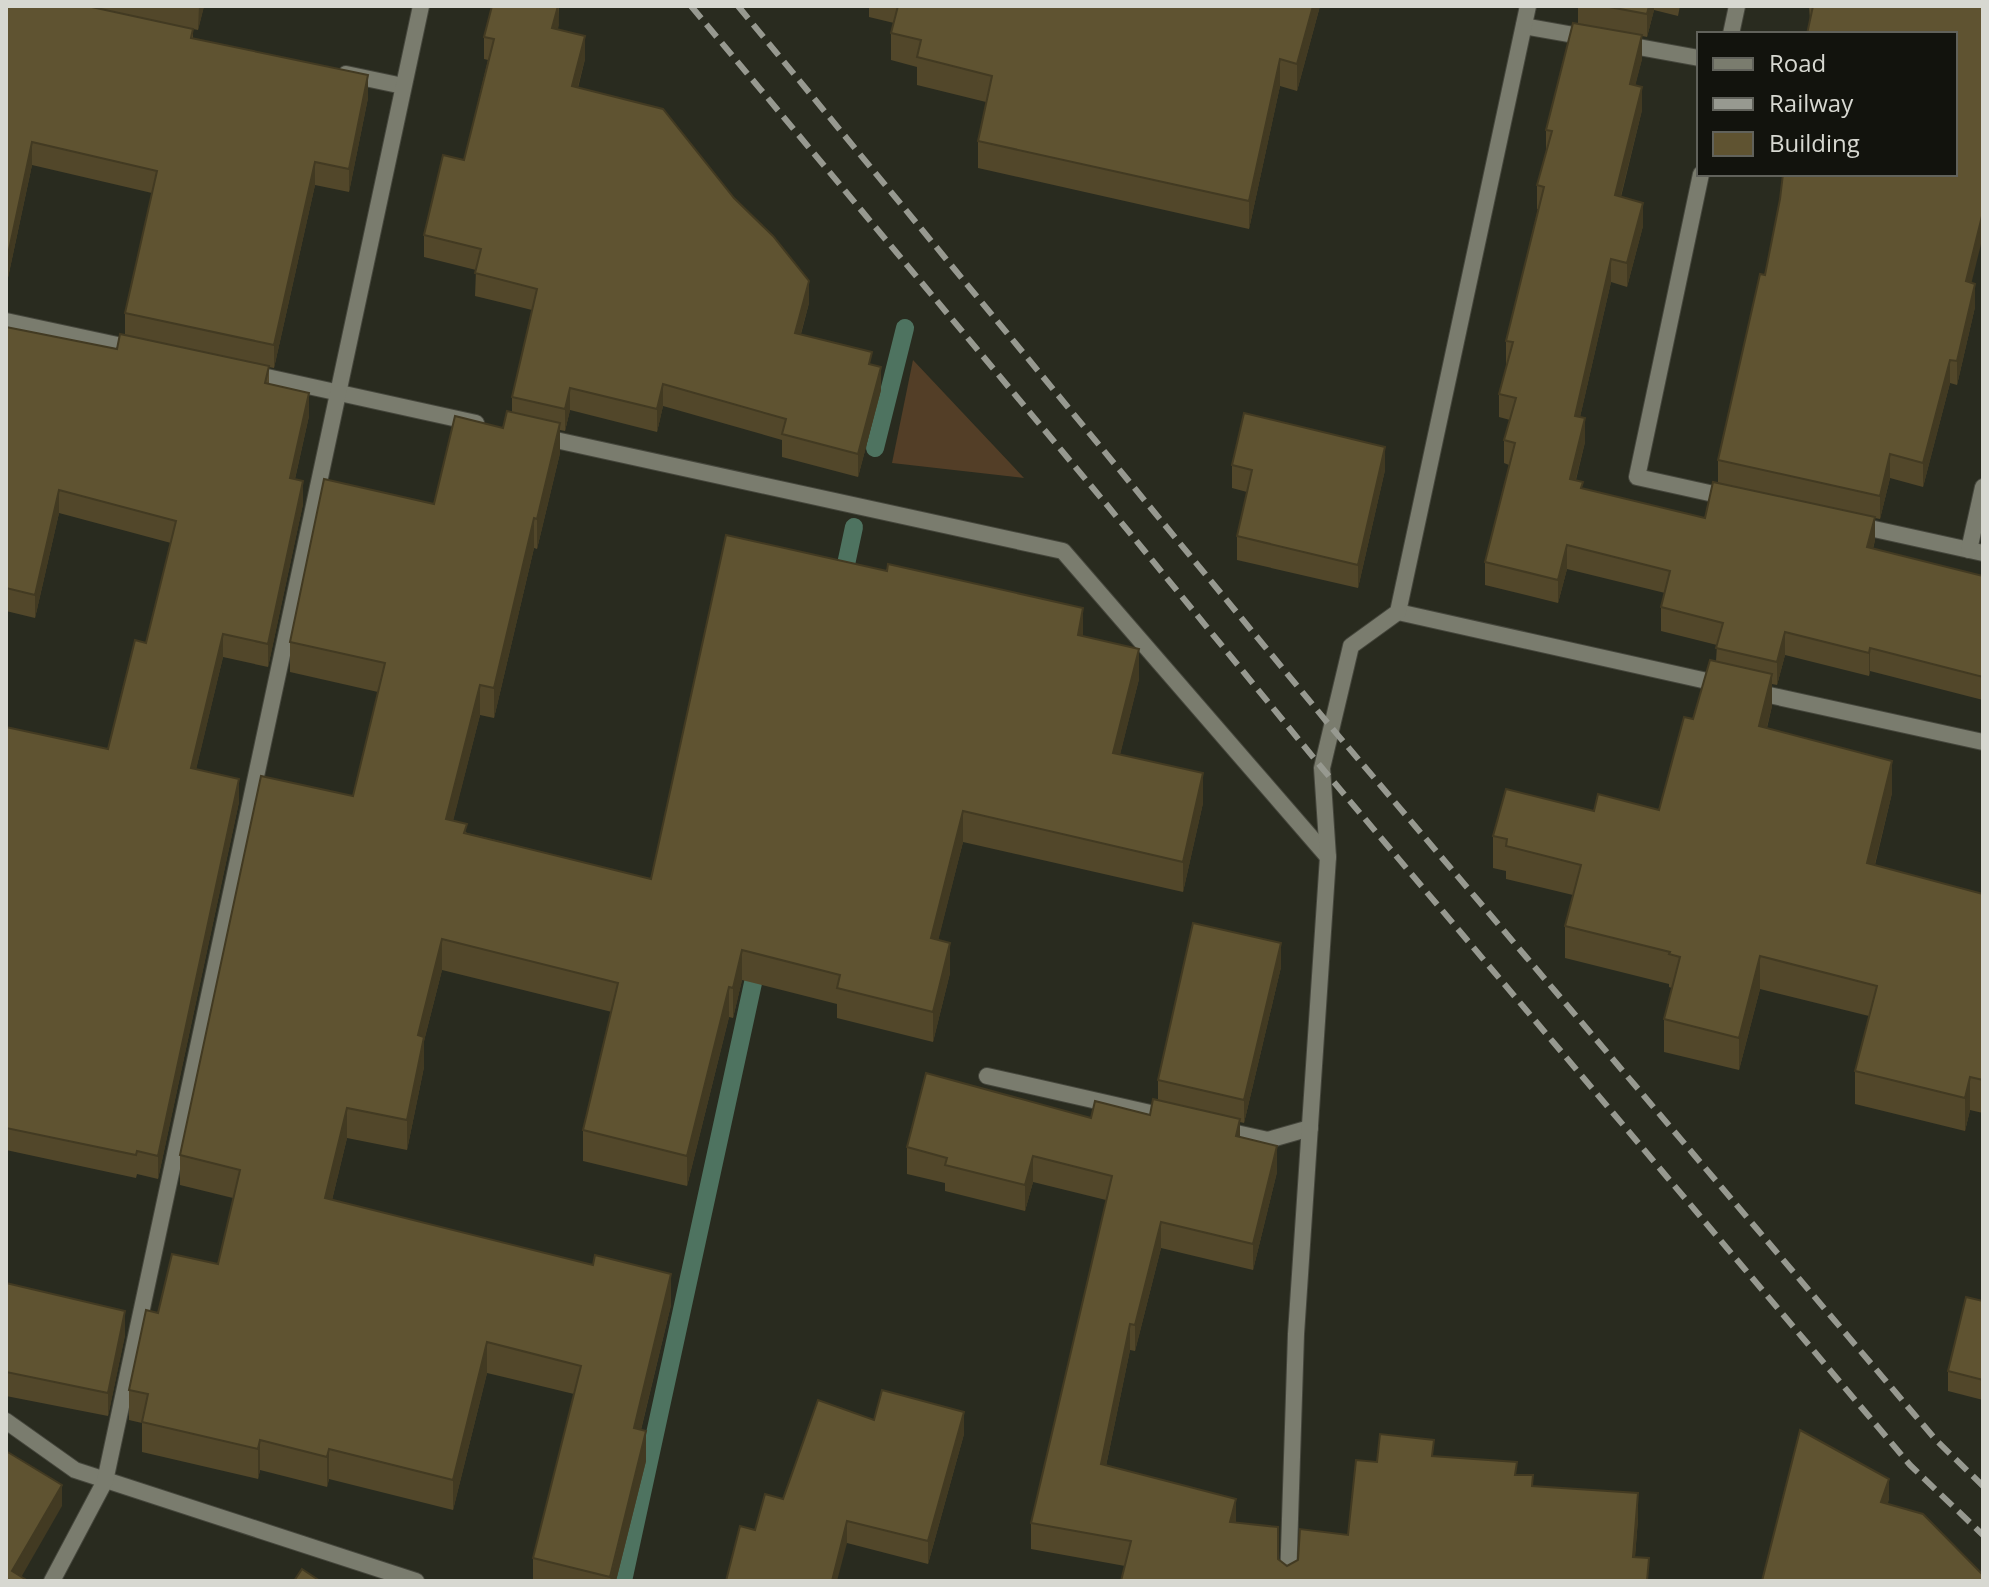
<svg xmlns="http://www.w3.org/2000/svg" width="1989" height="1587" viewBox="0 0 1989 1587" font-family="'Open Sans',sans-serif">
  <rect width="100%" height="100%" fill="#292b1f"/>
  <path fill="#533e27" d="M913,360l111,118 -132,-15z"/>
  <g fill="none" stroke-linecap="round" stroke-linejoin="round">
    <g stroke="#4e7360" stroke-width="18">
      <path d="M875,448l30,-120"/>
      <path d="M842,583l12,-56"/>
      <path d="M623,1581l135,-621"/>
    </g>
    <defs>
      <g id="minor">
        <path d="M1524,26l67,12"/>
        <path d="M1731,34l6,-28"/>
        <path d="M1622,44l77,14"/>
        <path d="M346,74l57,12"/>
        <path d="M1701,174l-64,303 95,21"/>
        <path d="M6,321l130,28"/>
        <path d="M249,373l227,50"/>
        <path d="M542,437l521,114 265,306"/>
        <path d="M1856,525l127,28"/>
        <path d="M1969,550l14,-63"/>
        <path d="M1398,612l327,73"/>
        <path d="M1751,691l232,51"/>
        <path d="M987,1076l181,41"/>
        <path d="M1218,1129l50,11 42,-12"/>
        <path d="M6,1421l69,49 341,111"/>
        <path d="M52,1581l53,-100 316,-1475"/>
        <path d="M1288,1581l8,-247 32,-477 -6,-89 29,-122 47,-34 130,-606"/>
      </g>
    </defs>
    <use href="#minor" stroke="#45463c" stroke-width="18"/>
    <use href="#minor" stroke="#7a7c6e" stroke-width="16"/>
    <g stroke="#979990" stroke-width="6" stroke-dasharray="16 8" stroke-linecap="butt">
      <path d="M691,6l416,499 215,263 588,697 73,70"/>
      <path d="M738,6l593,721 605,713 47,46"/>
    </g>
  </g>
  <g fill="#52472a">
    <path d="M6,6h198l-6,24 -5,-1v9l175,60 -19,94 -34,-7 -41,183 -5,-1v16l40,33 -14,63 8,25 -35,163 -45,-10 -27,112 43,33 -81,377 -21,-5 -1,4 -130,-28v-423l102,22 38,-106 25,-100 -112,-30 -24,105 -29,-7v-284l111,22 8,-14v-22l27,-120 -120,-28 -26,122z"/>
    <path d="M559,6l-1,23 27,30 -7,29 231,215 -8,31 71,31 9,25 -23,87 -76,-20v-17l-119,-34 -6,26 -87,-22 -5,21 -5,-1v23l-23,96 -3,-1 -40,170 -14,-3 -27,105 14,13 184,46 432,-243 56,43 -19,75 83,49 -20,89 -220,-50 -25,98 12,33 -17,69 -96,-24v-14l-95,-24 -9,38 -4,-1 -42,169 -104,-25v-31l29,-118 -170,-42 -18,71v26l-17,83 -60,-12 -15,62 339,105 -30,125 5,31 -30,120h-83v-23l41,-164 -87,-21 -34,137 -124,-31 -2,8 -67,-17 -2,9 -116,-27v-29l-13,-3v-30l29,-77 60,-49 15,-66 -53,-13v-30l173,-359 25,-104 -88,-20v-30l144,-138 69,-76 9,-16v-15l20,-87 -57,-14 1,-26 -52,-13v-22l40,-75 24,-100 -4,-1v-22z"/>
    <path d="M869,6h451l-23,85 -17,-5 -31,143 -271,-61v-27l8,-39 -69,-17v-18l-26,-7v-27l3,-10 -25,-6z"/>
    <path d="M1578,6h102l-2,10 -24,-6 -7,27 -5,-1v23l-7,26 7,25 -21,87 22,29 -16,61 -16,-5 -31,135 5,25 -9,38 7,9 122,29 13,-35v-23l47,-185 15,-76 30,-179 -1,-14h174l-12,277 4,24 -18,78 -7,-2 -27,104 -33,-9 -10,41 -5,-1v22l-2,9 110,27v124l-113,-29 -1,5 -84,-21 -8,30 -5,-1v22l-5,22 125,65 -17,72 108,29v219l-13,-3 -5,21 -110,-27v-33l14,-55 -109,-27 -21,81 -75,-18v-33l8,-31 -3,-1v-3l-104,-26v-32l8,-31 -67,-16v-8l-13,-3v-32l101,-25 65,-1 34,-91 23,-58 1,-16 -56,-14v-24l4,-14 -98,-24 -9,34 -73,-18v-23l24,-97 -5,-2v-23l6,-20 -11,-3v-23l8,-30h-1v-23l32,-132h-1v-24l9,-34v-21l32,-106z"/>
    <path d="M1232,465l153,5 -27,118 -121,-28v-24l10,-44 -15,-4z"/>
    <path d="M1281,967l-37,156 -4,-1v15l37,35 -24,98 -92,-22 -26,103 -5,-1 -24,116 130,57 51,43 61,-31 29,-73 57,-6 83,19 16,11 105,33 -3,38 14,24 -524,-15 -94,-17v-26l75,-323 -73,-18 -8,29 -80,-20v-8l-38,-9v-27l184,-29 59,-3 8,-15v-20z"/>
    <path d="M6,1283l119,52 -17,81 -102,-20z"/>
    <path d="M1983,1301v99l-35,-9v-20z"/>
    <path d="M874,1420l90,14 -36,130 -81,-21 -92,-13 28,-31z"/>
  </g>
  <g fill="#423a22">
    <path d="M199,6h5l-6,24z"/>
    <path d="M558,6l1,19 -7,26v-23z"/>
    <path d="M1313,6h7l-23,85v-27z"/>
    <path d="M1649,6h5v4l-7,27v-23z"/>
    <path d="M1642,35v24l-12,48v-23z"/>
    <path d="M585,36v23l-13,50v-23z"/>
    <path d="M1280,59v27l-31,143v-28z"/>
    <path d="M368,75v23l-19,94v-23z"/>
    <path d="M1642,87v23l-27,109v-24z"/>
    <path d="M32,142v23l-26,122v-23z"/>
    <path d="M315,162v23l-41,183v-23z"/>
    <path d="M1643,203v23l-16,61v-24z"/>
    <path d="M1983,212v24l-17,69v-24z"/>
    <path d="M1611,259v23l-36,157v-23z"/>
    <path d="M809,281v22l-14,52v-22z"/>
    <path d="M1975,284v23l-18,78v-24z"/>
    <path d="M1950,360v23l-27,104v-24z"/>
    <path d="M881,367v23l-23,87v-23z"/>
    <path d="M663,384v22l-6,26v-23z"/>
    <path d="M570,388v22l-5,21v-22z"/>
    <path d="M309,393v23l-19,85v-23z"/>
    <path d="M1585,418v24l-15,60v-23z"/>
    <path d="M560,423v30l-23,96v-30z"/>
    <path d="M1385,447v23l-27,118v-23z"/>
    <path d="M1890,454v24l-10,41v-23z"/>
    <path d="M303,481v23l-35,163v-23z"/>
    <path d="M59,490v23l-24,105v-23z"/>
    <path d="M1875,517v23l-8,31v-24z"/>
    <path d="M534,518v30l-40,170v-30z"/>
    <path d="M1567,545v24l-9,34v-23z"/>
    <path d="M1083,608v30l-5,-3z"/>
    <path d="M1785,632v23l-8,30v-23z"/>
    <path d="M223,634v23l-32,134v-23z"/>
    <path d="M1870,648v23l-1,5v-23z"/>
    <path d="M1139,649v30l-26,104v-30z"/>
    <path d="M1772,674v32l-13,52v-32z"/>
    <path d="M480,685v30l-34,134v-30z"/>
    <path d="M1892,761v32l-25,103v-33z"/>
    <path d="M1203,773v30l-20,89v-30z"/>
    <path d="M239,779v23l-81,377v-23z"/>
    <path d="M963,811v31l-32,127v-31z"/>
    <path d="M442,939v31l-18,71v26l-17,83v-30l11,-85z"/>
    <path d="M950,943v30l-17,69v-30z"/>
    <path d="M1281,943v24l-37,156v-23z"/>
    <path d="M742,950v30l-9,38v-30z"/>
    <path d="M1760,956v33l-21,81v-32z"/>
    <path d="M729,987v30l-42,169v-30z"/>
    <path d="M1970,1077v33l-5,21v-33z"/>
    <path d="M347,1108v30l-22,91v-31z"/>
    <path d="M1240,1119v26l-4,-9z"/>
    <path d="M1277,1146v26l-24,98v-26z"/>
    <path d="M1033,1156v26l-8,29v-26z"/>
    <path d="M1161,1222v26l-26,103v-26z"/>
    <path d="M671,1274v31l-37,153v-30z"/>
    <path d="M125,1311v24l-17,81v-23z"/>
    <path d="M1130,1324v26l-29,140v-26z"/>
    <path d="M487,1342v31l-34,137v-30z"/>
    <path d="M964,1412v22l-36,130v-23z"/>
    <path d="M646,1431v30l-30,120h-6z"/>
    <path d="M260,1440v30l-2,9v-30z"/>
    <path d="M329,1449v30l-2,8v-30z"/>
    <path d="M1889,1479v21l-8,23v-21z"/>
    <path d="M62,1485v21l-43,75 -7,-10z"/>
    <path d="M1638,1493v26l-5,62v-24z"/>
    <path d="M1236,1499v27l-6,-4z"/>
    <path d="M847,1521v22l-10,38h-5z"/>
  </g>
  <g fill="#5f5331" stroke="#423a22" stroke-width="2">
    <path d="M6,6h81l106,23 -2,9 177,37 -19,94 -34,-7 -41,183 -149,-32 32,-142 -125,-29 -26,122z"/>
    <path d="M492,6h66l-6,22 33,8 -13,50 91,23 71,89 39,38 36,45 -14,52 77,19 -3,12 12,3 -23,87 -76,-20 4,-15 -123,-35 -6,25 -87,-21 -5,21 -53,-12 25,-108 -62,-16 6,-24 -57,-14 19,-80 21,5 30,-121 -10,-2z"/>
    <path d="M898,6h415l-16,58 -17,-5 -31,142 -271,-60 14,-65 -75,-19 4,-17 -30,-7z"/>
    <path d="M1604,6h45l-2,8z"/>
    <path d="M1813,6h170v206l-17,69 9,3 -18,77 -7,-1 -27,103 -33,-9 -10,42 -162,-36 42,-186 5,1 15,-76 3,-25h172v-140h-148z"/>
    <path d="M1573,23l69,12 -12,49 12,3 -27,108 28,8 -16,60 -16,-4 -36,157 10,2 -15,61 13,3 -2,6 124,30 8,-36 162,35 -8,30 116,29v101l-113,-29 -1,5 -84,-21 -8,30 -61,-14 7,-25 -62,-16 9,-36 -103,-26 -9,35 -73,-18 30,-119 -11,-3 12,-42 -17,-4 14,-52 -7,-1 38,-154 -7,-2 15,-54 -6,-1z"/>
    <path d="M6,327l111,22 3,-15 149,32 -4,17 44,10 -19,85 13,3 -35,163 -45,-10 -32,134 48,11 -81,377 -21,-5 -1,4 -130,-27v-401l102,22 27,-109 11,3 30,-122 -117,-31 -24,105 -29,-7z"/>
    <path d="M507,411l53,12 -23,96 -3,-1 -40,170 -14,-3 -34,134 21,5 -3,9 187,46 75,-344 161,36 1,-7 195,44 -5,27 61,14 -26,104 90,20 -20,89 -220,-51 -32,127 19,5 -17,69 -96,-24 3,-13 -98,-25 -9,38 -4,-1 -42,169 -104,-26 35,-147 -176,-44 -24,96 6,2 -17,83 -60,-12 -22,90 268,67 2,-10 76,19 -37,154 12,3 -36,146 -77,-19 48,-192 -94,-24 -34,138 -124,-31 -2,8 -67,-17 -2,9 -116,-27 6,-28 -19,-4 17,-80 12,3 14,-59 46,10 22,-94 -60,-15 81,-379 92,20 32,-133 -95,-21 34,-163 110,25 21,-88 48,12z"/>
    <path d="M1244,413l141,34 -27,118 -121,-29 15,-66 -20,-5z"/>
    <path d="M1710,660l62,14 -13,52 133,35 -25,102 116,31v186l-13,-3 -5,21 -110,-27 22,-85 -117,-30 -21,82 -75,-19 16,-62 -11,-3 1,-2 -105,-26 16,-61 -75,-19 1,-7 -14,-3 13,-47 88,22 4,-17 61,16 25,-93 9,2z"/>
    <path d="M1193,923l88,20 -37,157 -86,-20z"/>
    <path d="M926,1073l165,45 4,-17 55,14 3,-16 87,20 -4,17 41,10 -24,98 -92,-22 -26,103 -5,-1 -29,140 135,35 -6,23 48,5v32l9,7 11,-6 2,-31 48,6 8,-75 21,2 3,-28 54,6 -2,16 85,6 -2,13h18l-1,11 106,7 -5,64 16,1 -2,23h-526l10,-40 -100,-18 81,-347 -79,-20 -8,29 -80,-20 2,-7 -40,-11z"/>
    <path d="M6,1283l119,28 -17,82 -102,-21z"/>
    <path d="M1966,1297l17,4v79l-35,-9z"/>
    <path d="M882,1390l82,22 -36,129 -81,-20 -15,60h-106l14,-55 15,4 10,-36 18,5 35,-99 56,20z"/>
    <path d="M1800,1430l89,49 -8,23 42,12 60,61v6h-221z"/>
    <path d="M6,1451l56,34 -50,86 16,10h-22z"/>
    <path d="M302,1569l18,12h-26z"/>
  </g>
  <rect width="1989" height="1587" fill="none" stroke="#d7d8d1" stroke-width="16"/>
  <rect x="1697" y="32" width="260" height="144" fill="#12130d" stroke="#61625b" stroke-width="2"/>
  <rect x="1713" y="58" width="40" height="12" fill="#7a7c6e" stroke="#61625b" stroke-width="2"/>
  <text x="1769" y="72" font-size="24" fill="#d7d8d1">Road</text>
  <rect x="1713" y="98" width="40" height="12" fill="#979990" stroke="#61625b" stroke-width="2"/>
  <text x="1769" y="112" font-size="24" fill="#d7d8d1">Railway</text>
  <rect x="1713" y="132" width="40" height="24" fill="#5f5331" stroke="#61625b" stroke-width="2"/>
  <text x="1769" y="152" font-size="24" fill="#d7d8d1">Building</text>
</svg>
